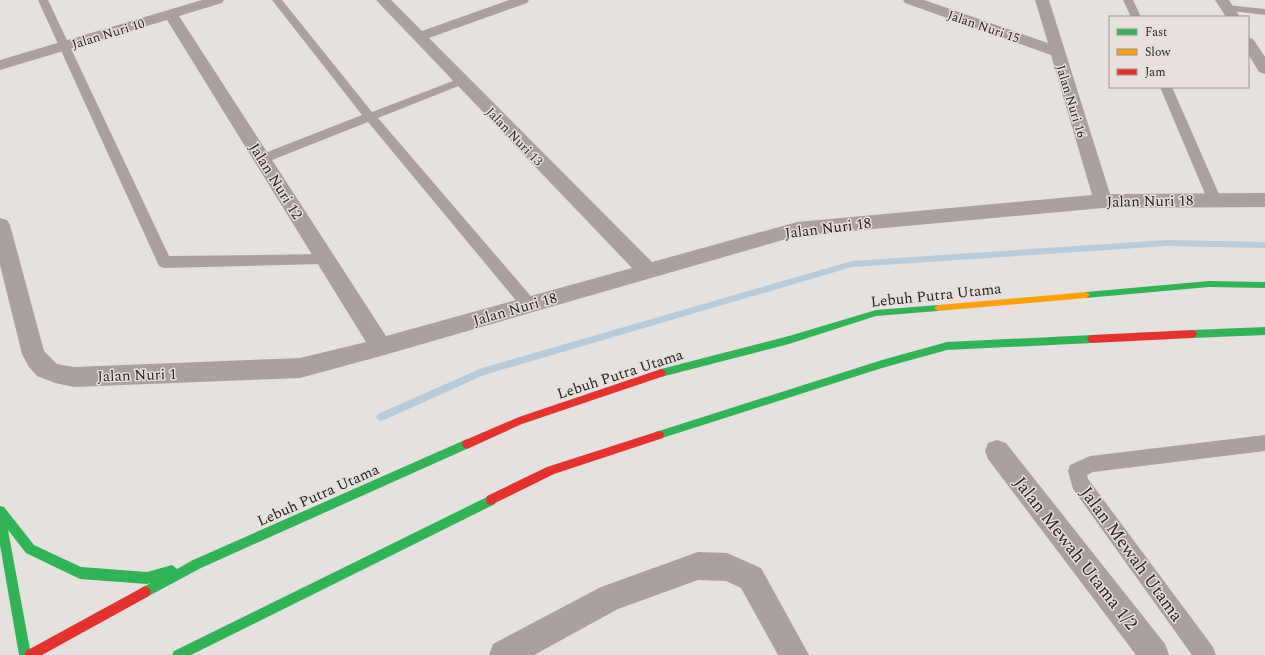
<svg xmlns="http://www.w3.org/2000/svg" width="1265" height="655" viewBox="0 0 1265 655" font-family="Spectral,serif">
  <rect width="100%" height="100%" fill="#e5e1df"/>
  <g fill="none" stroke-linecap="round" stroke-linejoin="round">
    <path fill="#b7cbda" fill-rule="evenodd" d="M1167,240l98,2v6l-98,-2 -315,21 -368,108 -100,45 -3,1 -3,-1 -2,-3 2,-3 104,-46 370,-107z"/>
    <g fill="#aba0a0" fill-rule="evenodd">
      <path d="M38,0h10l121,256 157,-2 5,1 2,4 -2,4 -5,1 -162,4 -5,-2z"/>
      <path d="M272,0h10l90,112 86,-33h8l2,2 -2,2 -88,35 157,183 2,4 -2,4 -6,2 -6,-2 -155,-187 -101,40h-10l-2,-3 2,-3 105,-41z"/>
      <path d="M1123,0h10l8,17h-10z"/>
      <path d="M1227,5l38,4v6l-42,-5 -1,-2 1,-2z"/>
      <path d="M1160,87h12l50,114 -2,3h-10l-2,-3z"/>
      <path d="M1265,435v16l-172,21 -6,3 1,4 125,168 3,8h-24l-119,-166 -5,-18 2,-6 20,-9z"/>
    </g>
    <g fill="#aba0a0" fill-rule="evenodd">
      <path d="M202,0h22l-2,3 -43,13 207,320 246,-68 -256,-268h15l31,31 87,-31h20l-2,3 -98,35 223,224 145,-40 295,-27 -41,-140 -146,-52 -2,-3h21l124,43 -13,-43h14l61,194 155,-1v14l-162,1 -306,28 -416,120 -81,22 -226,9 -19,-4 -18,-7 -8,-9 -7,-13 -22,-89v-47l7,2 3,5 34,126 13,13 17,3 226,-9 66,-16 -199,-322 -167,50v-10z"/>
      <path d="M1215,0h14l11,17h-14z"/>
      <path d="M1248,37l5,2 12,18v17l-6,-2 -11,-18z"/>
      <path d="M997,440l9,3 159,201 4,11h-33l-148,-196 -3,-8 3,-8z"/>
      <path d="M698,552l29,1 34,15 48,87h-31l-37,-67 -15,-7 -28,-1 -80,29 -84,46h-45l4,-11 108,-57z"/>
    </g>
    <g fill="#30b455" fill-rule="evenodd">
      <path d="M1209,281l56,1v6l-56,-1 -123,11 -4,-3 4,-3z"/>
      <path d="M938,305l4,3 -4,3 -62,5 -87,28 -128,33 -3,-1 -2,-3 2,-3 3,-1 128,-33 87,-26z"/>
      <path d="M1265,327v8l-73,3 -3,-1 -2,-3 2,-3 3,-1z"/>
      <path d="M1092,335l3,1 2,3 -2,3 -3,1 -145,7 -65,18 -223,71 -4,-1 -1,-3 1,-3 4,-1 223,-71 65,-18z"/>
      <path d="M467,439l4,2 1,3 -1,3 -270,121 -56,30 -4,-2 -2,-4 2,-4 10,-5 -4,1 -67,-5 -54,-26 -18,-23 23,125h-12l-19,-110v-39l4,1 30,38 47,22 66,5 25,-7 5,4 16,-9z"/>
      <path d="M491,495l4,1 1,4 -1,4 -304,151h-19l2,-4z"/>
    </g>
    <path fill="#ff9f0a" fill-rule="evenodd" d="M1086,292l4,3 -4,3 -148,13 -4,-3 4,-3z"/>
    <g fill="#e5322d" fill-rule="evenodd">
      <path d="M1192,330l3,1 2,3 -2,3 -3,1 -100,5 -3,-1 -2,-3 2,-3 3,-1z"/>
      <path d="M661,369l3,1 2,3 -2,3 -142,48 -55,25 -4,-2 -1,-3 1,-3 56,-24z"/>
      <path d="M659,431l4,1 1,3 -1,3 -109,36 -63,31 -4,-1 -1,-4 1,-4 60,-29z"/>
      <path d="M145,586l4,2 2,4 -2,4 -107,59h-18l2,-4z"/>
    </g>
  </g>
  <g text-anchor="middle" stroke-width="3" stroke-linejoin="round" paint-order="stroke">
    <g font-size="13" fill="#262322" stroke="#e7e0dd">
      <text transform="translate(984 26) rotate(19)" y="5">Jalan Nuri 15</text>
      <text transform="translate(108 33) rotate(-17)" y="5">Jalan Nuri 10</text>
      <text transform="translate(1072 101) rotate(73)" y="5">Jalan Nuri 16</text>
      <text transform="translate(515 136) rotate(46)" y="5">Jalan Nuri 13</text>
    </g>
    <g font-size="15" fill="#262322" stroke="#e7e0dd">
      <text transform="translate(276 181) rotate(58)" y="5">Jalan Nuri 12</text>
      <text transform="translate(1150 201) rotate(-1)" y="5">Jalan Nuri 18</text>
      <text transform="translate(828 228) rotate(-7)" y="5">Jalan Nuri 18</text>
      <text transform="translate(936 295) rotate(-6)" y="5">Lebuh Putra Utama</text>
      <text transform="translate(515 309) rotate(-16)" y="5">Jalan Nuri 18</text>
      <text transform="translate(620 374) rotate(-18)" y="5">Lebuh Putra Utama</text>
      <text transform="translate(137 375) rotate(-2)" y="5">Jalan Nuri 1</text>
      <text transform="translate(318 495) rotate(-24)" y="5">Lebuh Putra Utama</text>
    </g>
    <g font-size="18" fill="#262322" stroke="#e7e0dd">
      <text transform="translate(1076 553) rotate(52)" y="6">Jalan Mewah Utama 1/2</text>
      <text transform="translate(1132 554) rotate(54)" y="6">Jalan Mewah Utama</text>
    </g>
  </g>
  <rect x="1109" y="16" width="140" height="72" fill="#e7e0dd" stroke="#9a9492"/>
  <rect x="1117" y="29" width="20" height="6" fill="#30b455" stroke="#9a9492"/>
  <text x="1145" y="36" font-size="12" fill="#262322">Fast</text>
  <rect x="1117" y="49" width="20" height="6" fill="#ff9f0a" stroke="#9a9492"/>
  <text x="1145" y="56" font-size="12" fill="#262322">Slow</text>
  <rect x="1117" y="69" width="20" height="6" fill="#e5322d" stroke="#9a9492"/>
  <text x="1145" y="76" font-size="12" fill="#262322">Jam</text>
</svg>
